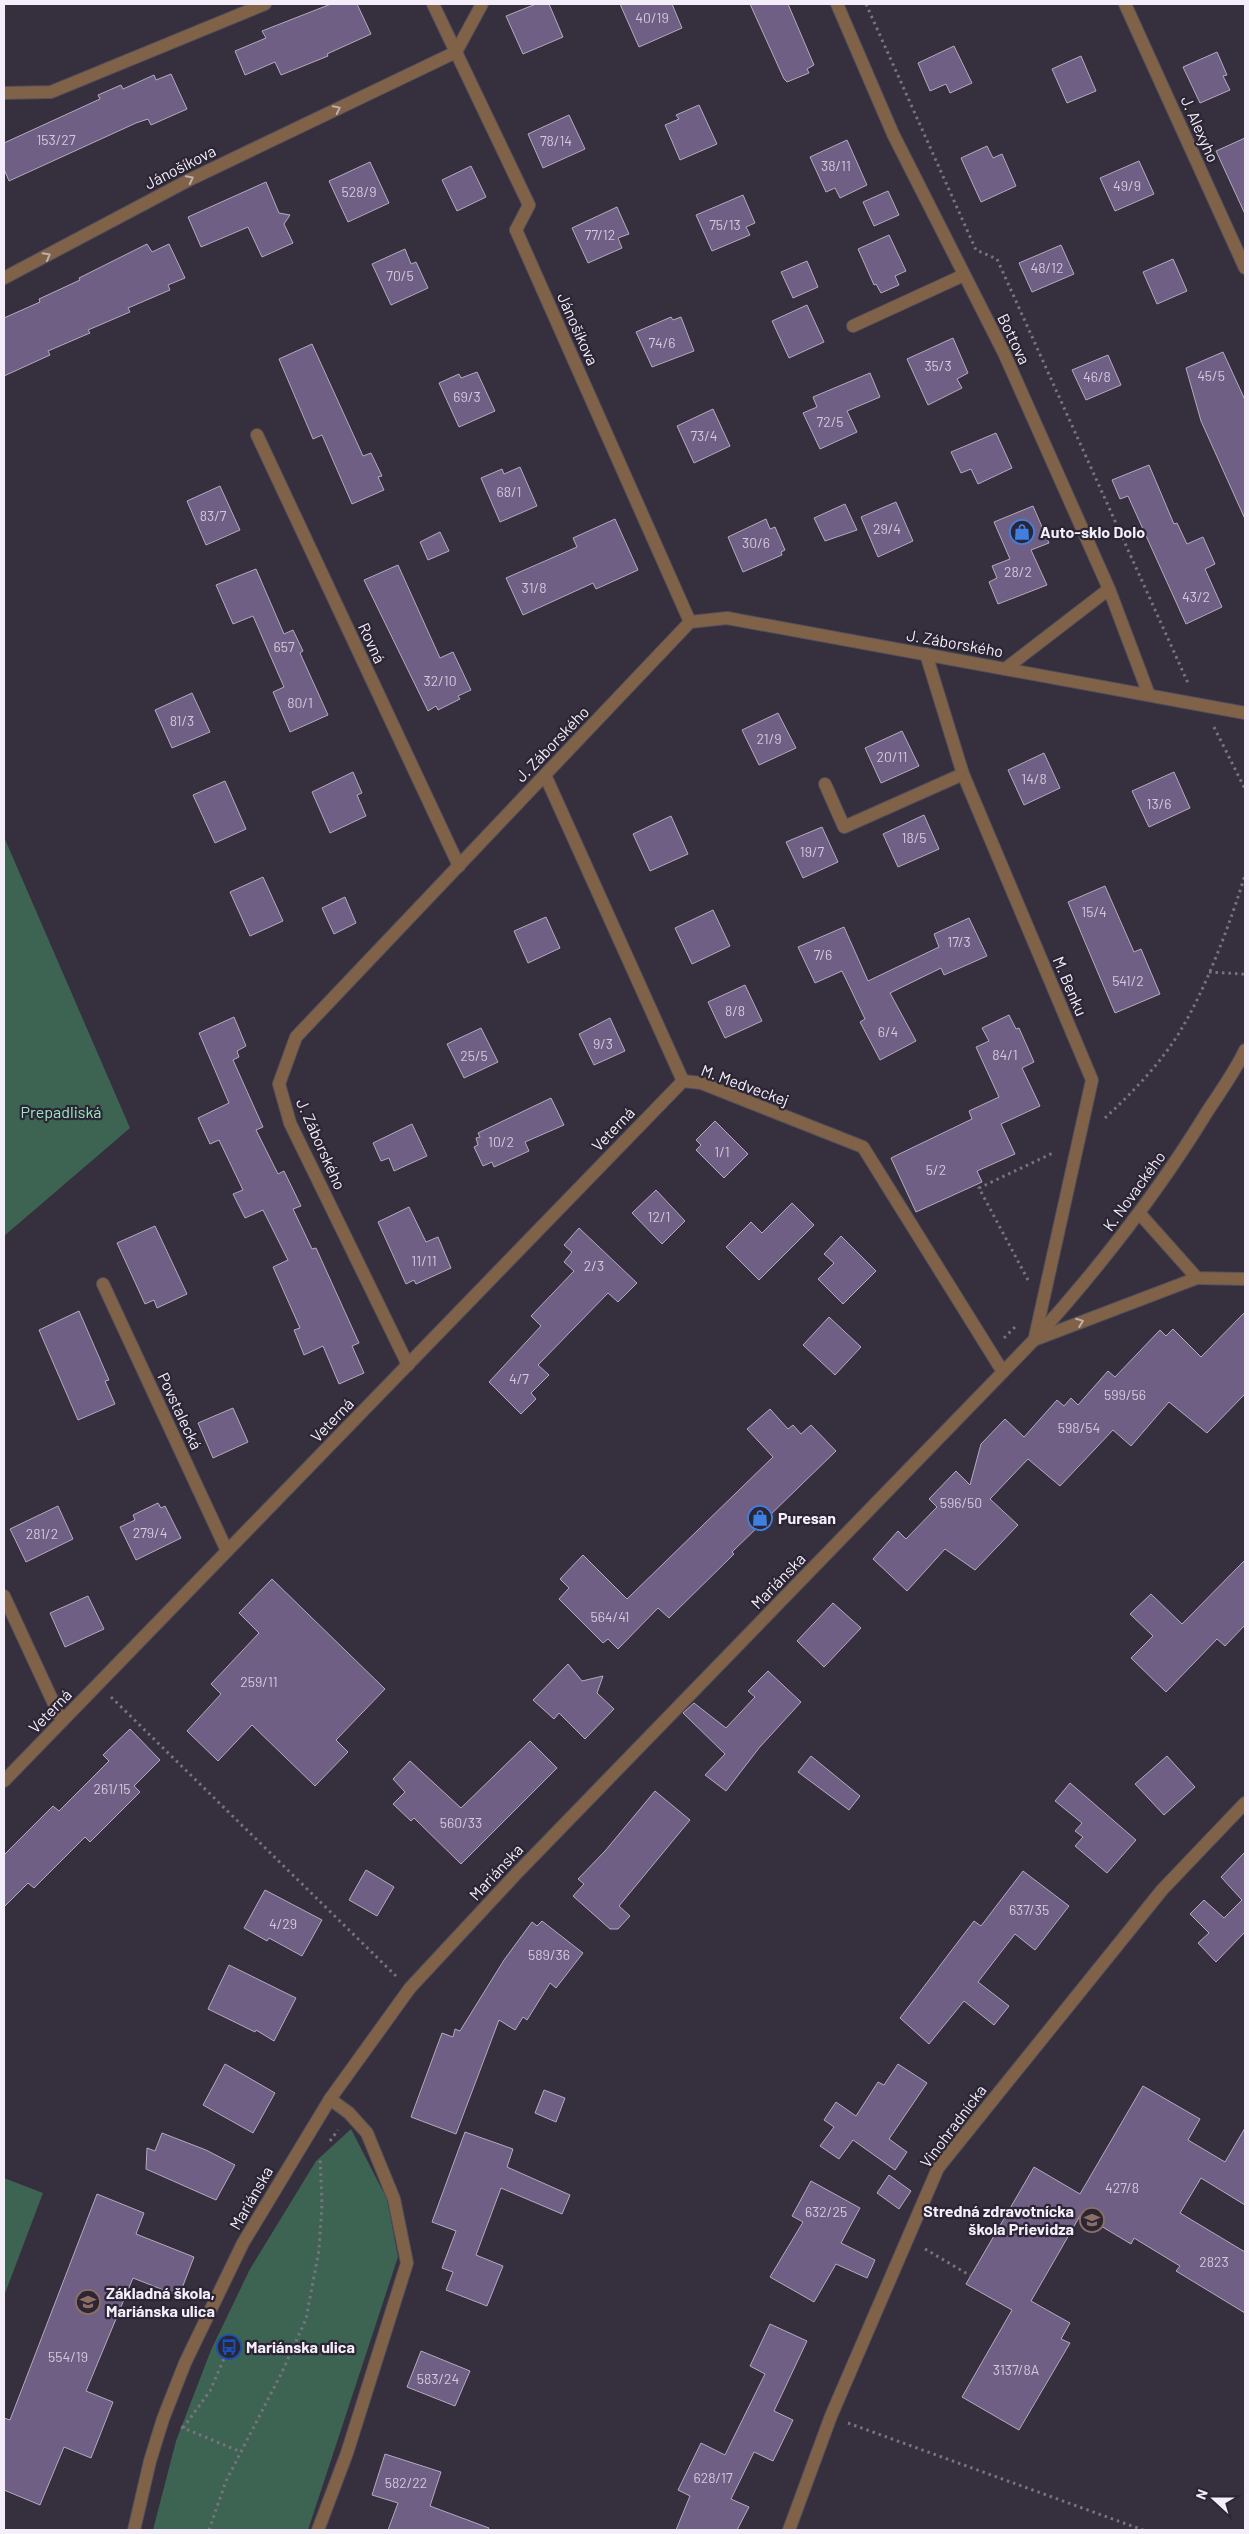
<svg xmlns="http://www.w3.org/2000/svg" width="1249" height="2534" viewBox="0 0 1249 2534" font-family="Barlow,sans-serif">
  <rect width="100%" height="100%" fill="#352f3e"/>
  <g fill="#3d6352">
    <path d="M4,837l126,291 -126,108z"/>
    <path d="M351,2129l36,70 11,58 -90,273h-155l23,-89 35,-91 39,-81 66,-108z"/>
    <path d="M4,2178l39,15 -39,103z"/>
  </g>
  <g fill="#6f5f84" stroke="#b3abbe">
    <path d="M331,4h26l14,30 -44,20 1,2 -47,19 -6,-13 -30,13 -10,-24 31,-13 -4,-7z"/>
    <path d="M536,4h13l14,33 -40,17 -17,-38z"/>
    <path d="M620,4h52l10,24 -43,19z"/>
    <path d="M750,4h38l26,61 -7,4 2,4 -22,9 -3,-3z"/>
    <path d="M954,46l18,37 -22,10 -4,-9 -16,7 -12,-28z"/>
    <path d="M1217,52l10,23 -4,1 7,14 -30,13 -17,-36z"/>
    <path d="M1081,56l15,35 -29,12 -15,-34z"/>
    <path d="M171,74l16,35 -36,16 -3,-6 -12,4 -127,58 -5,-12v-26l96,-44 -2,-4 23,-10 2,4 31,-14 2,5z"/>
    <path d="M699,105l18,39 -37,16 -15,-35 14,-6 -3,-4z"/>
    <path d="M569,115l16,34 -42,19 -15,-34z"/>
    <path d="M1245,138v76l-29,-63z"/>
    <path d="M847,140l20,45 -27,13 -5,-10 -9,4 -16,-35z"/>
    <path d="M987,146l6,12 9,-4 14,32 -35,16 -20,-44z"/>
    <path d="M1139,161l15,33 -39,17 -15,-33z"/>
    <path d="M370,162l19,41 -41,19 -19,-41z"/>
    <path d="M471,166l15,31 -29,14 -15,-31z"/>
    <path d="M266,182l13,31 11,2 -6,9 9,19 -31,14 -14,-30 -47,20 -13,-30z"/>
    <path d="M888,191l11,24 -25,11 -11,-24z"/>
    <path d="M743,195l12,28 -9,4 4,8 -38,16 -16,-36z"/>
    <path d="M617,207l12,27 -11,4 4,10 -34,15 -16,-35z"/>
    <path d="M889,235l17,36 -11,5 4,9 -18,8 -5,-9 -2,1 -16,-36z"/>
    <path d="M147,244l5,8 17,-8 16,34 -17,7 2,5 -42,18 2,4 -42,18 2,3 -42,18 2,4 -46,21v-58l36,-16 -1,-3 41,-19 -1,-2z"/>
    <path d="M1061,245l13,29 -42,18 -13,-29z"/>
    <path d="M405,249l6,15 5,-2 12,26 -37,17 -19,-41z"/>
    <path d="M1173,259l14,32 -30,13 -14,-32z"/>
    <path d="M807,261l11,26 -25,11 -12,-26z"/>
    <path d="M807,305l17,37 -35,16 -17,-37z"/>
    <path d="M671,317l2,3 8,-3 13,34 -42,16 -16,-35z"/>
    <path d="M953,338l15,35 -11,6 5,9 -34,17 -21,-46z"/>
    <path d="M312,344l51,112 8,-3 11,23 -4,1 6,13 -32,14 -30,-69 -9,4 -34,-80z"/>
    <path d="M1223,352l22,48v119l-44,-98 -15,-53z"/>
    <path d="M1108,355l13,30 -35,15 -14,-30z"/>
    <path d="M477,372l18,39 -36,16 -20,-44 20,-9 2,4z"/>
    <path d="M870,373l10,24 -33,14 10,21 -37,17 -17,-36 14,-6 -4,-10z"/>
    <path d="M713,409l17,37 -36,17 -17,-37z"/>
    <path d="M996,433l16,35 -34,16 -7,-15 -10,4 -10,-21z"/>
    <path d="M1149,465l25,59 3,-1 10,21 16,-7 12,27 -10,5 17,38 -36,17 -58,-128 -8,3 -8,-19z"/>
    <path d="M520,467l17,39 -37,16 -19,-44 21,-9 2,5z"/>
    <path d="M220,486l20,44 -34,15 -19,-44z"/>
    <path d="M896,502l17,39 -35,16 -17,-40z"/>
    <path d="M845,504l12,26 -32,11 -11,-23z"/>
    <path d="M1033,506l16,37 -18,7 16,35 -49,19 -9,-22 8,-4 -5,-12 18,-7 -16,-37z"/>
    <path d="M615,519l23,51 -42,19 -3,-6 -70,32 -17,-37 71,-31 -4,-9z"/>
    <path d="M766,519l4,10 5,-2 10,23 -4,2 1,3 -39,17 -15,-35z"/>
    <path d="M440,532l9,19 -21,9 -8,-18z"/>
    <path d="M398,565l42,93 13,-6 18,38 -13,6 2,3 -22,11 -2,-4 -8,5 -64,-131z"/>
    <path d="M256,569l28,65 9,-4 10,21 -3,2 28,62 -38,17 -17,-40 11,-5 -31,-71 -20,8 -17,-39z"/>
    <path d="M192,693l18,39 -38,16 -17,-38z"/>
    <path d="M778,713l18,35 -37,17 -17,-35z"/>
    <path d="M902,731l17,35 -38,17 -16,-35z"/>
    <path d="M1044,753l16,35 -36,17 -16,-35z"/>
    <path d="M353,772l9,21 -5,2 9,21 -36,17 -18,-41z"/>
    <path d="M1174,772l16,36 -41,19 -17,-36z"/>
    <path d="M225,781l21,48 -31,14 -22,-48z"/>
    <path d="M924,815l15,34 -41,18 -15,-33z"/>
    <path d="M671,816l17,38 -38,17 -17,-37z"/>
    <path d="M822,827l16,35 -35,16 -17,-36z"/>
    <path d="M263,877l20,44 -33,15 -20,-44z"/>
    <path d="M1105,886l29,66 7,-3 19,45 -45,19 -47,-111z"/>
    <path d="M345,897l11,26 -22,11 -12,-26z"/>
    <path d="M713,910l17,36 -38,18 -17,-36z"/>
    <path d="M546,917l14,31 -32,15 -14,-32z"/>
    <path d="M969,918l18,38 -43,19 -3,-7 -51,25 26,48 -36,19 -20,-38 5,-3 -23,-48 -27,12 -17,-36 46,-20 24,54 71,-34 -5,-13z"/>
    <path d="M745,985l17,36 -37,17 -17,-36z"/>
    <path d="M1009,1015l7,14 3,-1 15,34 -12,6 18,38 -39,18 14,30 -38,17 5,11 -66,30 -25,-54 81,-39 -3,-8 30,-14 -23,-50 13,-6 -7,-13z"/>
    <path d="M234,1017l12,29 -9,5 2,6 -6,3 30,67 -7,3 22,44 6,-3 17,35 -8,3 19,40 4,-1 43,95 -7,3 12,27 -25,11 -16,-38 -19,9 -10,-25 6,-2 -27,-61 15,-7 -25,-50 -18,8 -12,-24 10,-4 -24,-50 -9,4 -12,-26 31,-15 -30,-70z"/>
    <path d="M610,1018l15,33 -31,14 -15,-31z"/>
    <path d="M481,1028l17,34 -34,16 -17,-34z"/>
    <path d="M551,1098l13,27 -39,17 4,9 -35,16 -2,-5 -9,4 -9,-19 4,-2 -2,-7 4,-1 -2,-4z"/>
    <path d="M715,1121l33,33 -24,24 -28,-28 5,-5 -5,-5z"/>
    <path d="M412,1124l15,32 -33,15 -5,-13 -8,3 -8,-18z"/>
    <path d="M656,1190l29,31 -23,23 -30,-31z"/>
    <path d="M792,1203l22,22 -55,55 -33,-33 25,-25 11,11z"/>
    <path d="M409,1207l17,35 12,-5 13,31 -35,16 -2,-4 -8,4 -28,-62z"/>
    <path d="M155,1226l32,68 -30,14 -3,-8 -9,4 -28,-61z"/>
    <path d="M579,1228l58,55 -19,19 -10,-9 -70,72 11,10 -18,18 5,6 -15,15 -32,-32 52,-56 -10,-10 43,-45 -10,-9 8,-10 -8,-7z"/>
    <path d="M841,1236l35,35 -33,33 -25,-25 16,-16 -10,-9z"/>
    <path d="M79,1311l30,69 -4,1 10,23 -37,16 -39,-90z"/>
    <path d="M1245,1312v82l-38,39 -38,-31 -38,44 -18,-16 -53,56 -32,-27 -38,40 28,26 -43,45 -30,-21 -38,42 -34,-32 25,-28 8,8 31,-32 -8,-8 27,-28 14,14 11,-41 24,-25 19,18 33,-37 7,6 7,-8 7,7 30,-34 7,6 45,-47 6,6 7,-7 28,28z"/>
    <path d="M829,1317l32,30 -26,28 -32,-30z"/>
    <path d="M233,1408l15,34 -35,16 -15,-35z"/>
    <path d="M770,1409l18,20 5,-4 8,9 10,-9 25,26 -104,101 2,2 -65,64 -11,-10 -40,41 -10,-10 -5,4 -44,-44 10,-11 -9,-9 23,-24 44,44 146,-142 -26,-28z"/>
    <path d="M158,1503l3,5 4,-2 16,32 -45,22 -16,-33 15,-7 -2,-5z"/>
    <path d="M58,1506l15,33 -47,23 -16,-33z"/>
    <path d="M1245,1560v65l-20,21 -8,-7 -51,53 -35,-34 22,-22 -23,-22 21,-20 31,30z"/>
    <path d="M272,1579l113,110 -49,51 12,12 -33,34 -63,-61 -34,36 -31,-30 34,-37 -10,-10 48,-51 -20,-20z"/>
    <path d="M88,1596l16,33 -39,18 -15,-34z"/>
    <path d="M833,1603l28,25 -37,39 -27,-26z"/>
    <path d="M568,1664l14,17 21,-5 -6,17 17,16 -29,30 -26,-26 -5,6 -21,-19z"/>
    <path d="M768,1671l33,31 -42,46 -33,43 -21,-16 20,-21 -42,-41 11,-10 32,25 29,-31 -7,-6z"/>
    <path d="M130,1729l30,31 -26,26 6,6 -50,50 -5,-5 -51,51 -6,-5 -24,24v-52l49,-49 6,5 50,-50 -6,-6z"/>
    <path d="M530,1741l27,27 -96,96 -47,-46 -3,3 -18,-17 12,-12 -12,-13 17,-18 51,47z"/>
    <path d="M811,1756l49,40 -11,14 -51,-38z"/>
    <path d="M1167,1756l28,31 -31,28 -29,-31z"/>
    <path d="M1070,1783l66,57 -29,33 -32,-27 8,-9 -8,-6 7,-8 -27,-22z"/>
    <path d="M655,1791l35,29 -71,86 11,10 -12,13h-8l-37,-33 11,-12 -6,-5 27,-28z"/>
    <path d="M1245,1852v80l-29,30 -18,-19 11,-10 -19,-19 14,-14 20,18 18,-18 -21,-23z"/>
    <path d="M366,1870l28,17 -17,29 -28,-16z"/>
    <path d="M1023,1871l46,35 -34,44 -20,-16 -37,48 31,24 -15,19 -30,-24 -35,43 -29,-26 74,-97 7,5z"/>
    <path d="M265,1890l57,30 -20,36 -33,-18 -2,3 -23,-13z"/>
    <path d="M542,1921l41,32 -27,35 -6,-5 -23,37 -4,-3 -8,13 -16,-10 -43,114 -45,-17 31,-84 11,4 2,-8 5,2 44,-71 28,-38 5,4z"/>
    <path d="M229,1965l67,33 -22,43 -18,-11 -1,2 -47,-23z"/>
    <path d="M225,2064l50,29 -22,40 -50,-28z"/>
    <path d="M898,2064l29,19 -38,56 18,13 -12,18 -42,-30 -14,19 -19,-13 14,-19 -10,-7 12,-18 20,14 22,-34 6,3z"/>
    <path d="M1143,2086l57,33 -12,21 37,22 20,-34v77l-44,-27 -21,35 65,39v61l-69,-42 4,-5 -46,-28 -3,6 -50,-30 -50,87 39,22 -9,16 9,4 -51,87 -57,-33 50,-87 -46,-26 68,-117 46,27z"/>
    <path d="M544,2090l21,8 -9,24 -21,-9z"/>
    <path d="M465,2132l48,17 -6,18 63,28 -8,19 -61,-26 -25,67 27,11 -16,40 -41,-16 7,-18 -11,-4 14,-37 -24,-9z"/>
    <path d="M162,2133l44,17 29,15 -19,35 -70,-31 1,-21 8,3z"/>
    <path d="M889,2175l22,16 -12,18 -22,-16z"/>
    <path d="M811,2181l49,27 -19,35 34,17 -8,18 -31,-14 -22,38 -44,-25 33,-55 -11,-6z"/>
    <path d="M97,2194l47,19 -8,21 58,23 -15,39 -46,-18 -47,113 27,11 -22,56 -27,-11 -24,58 -36,-15v-72l6,2z"/>
    <path d="M770,2324l37,17 -33,70 19,9 -20,41 -19,-9 -23,47 18,8 -12,23h-61l14,-34 -12,-6 23,-47 24,12 40,-81 -15,-8z"/>
    <path d="M421,2351l49,20 -15,35 -48,-19z"/>
    <path d="M385,2454l56,18 -11,34 59,22 -1,2h-100l10,-27 -26,-8z"/>
  </g>
  <g fill="none" stroke-linecap="round" stroke-linejoin="round">
    <defs>
      <g id="lane">
        <path d="M433,4l96,201 -13,25"/>
        <path d="M456,52l26,-48"/>
        <path d="M4,93l47,-1 214,-88"/>
        <path d="M853,326l111,-51"/>
        <path d="M825,784l19,43 119,-53"/>
        <path d="M683,1081l18,2 162,64 140,225"/>
        <path d="M1140,1214l57,64 48,1"/>
        <path d="M1034,1340l163,-62"/>
        <path d="M318,2530l29,-77 60,-190 -13,-64 -27,-66 -18,-20 -19,-14"/>
      </g>
      <g id="street">
        <path d="M837,4l56,130 111,219 105,236 40,106"/>
        <path d="M1125,4l120,264"/>
        <path d="M516,230l174,392"/>
        <path d="M4,278l185,-98 267,-128"/>
        <path d="M257,435l202,431"/>
        <path d="M926,654l37,120 129,306 -57,257"/>
        <path d="M1005,669l104,-80"/>
        <path d="M103,1284l124,267"/>
        <path d="M408,1365l-118,-242 -11,-39 17,-47 394,-415 37,-4 518,95"/>
        <path d="M4,1596l58,125"/>
        <path d="M4,1781l679,-700 -138,-306"/>
        <path d="M134,2530l16,-69 13,-42 22,-56 58,-120 87,-144 80,-111 106,-114 518,-534c65,-72 123,-146 173,-228 13,-20 28,-40 38,-62"/>
        <path d="M789,2530l42,-114 107,-248 224,-278 83,-87"/>
      </g>
    </defs>
    <use href="#lane" stroke="#534e5c" stroke-width="14"/>
    <use href="#street" stroke="#534e5c" stroke-width="14"/>
    <g stroke="#787380" stroke-width="3" stroke-dasharray="2.5 4" stroke-linecap="butt">
      <path d="M866,4l110,246 21,9 191,424"/>
      <path d="M1214,727l31,62"/>
      <path d="M1209,972l34,2 2,-4"/>
      <path d="M1105,1118c28,-26 58,-57 77,-90 25,-42 49,-107 63,-153"/>
      <path d="M1028,1280l-49,-92 76,-36"/>
      <path d="M1004,1338l13,-13"/>
      <path d="M111,1697l285,279"/>
      <path d="M330,2141l8,-11"/>
      <path d="M925,2249l46,27"/>
      <path d="M848,2423l295,107"/>
      <path d="M181,2427l60,25"/>
      <path d="M183,2428l27,-37 19,-44"/>
      <path d="M209,2530l17,-49 56,-109 24,-53 13,-69 3,-46 -2,-47"/>
    </g>
    <use href="#lane" stroke="#7f6248" stroke-width="12"/>
    <use href="#street" stroke="#7f6248" stroke-width="12"/>
  </g>
  <defs><path id="oneway-chevron" d="M-2-3.5L2.5 0L-2 3.5" fill="none" stroke-width="1.6" stroke-linecap="round" stroke-linejoin="round" transform="scale(1.25)"/></defs>
  <g stroke="#bfafa9">
    <use href="#oneway-chevron" transform="translate(337 109) rotate(-26)"/>
    <use href="#oneway-chevron" transform="translate(190 179) rotate(-27)"/>
    <use href="#oneway-chevron" transform="translate(47 256) rotate(-28)"/>
    <use href="#oneway-chevron" transform="translate(1080 1322) rotate(-21)"/>
  </g>
  <defs>
    <symbol id="shop-ring" viewBox="-11 -11 22 22"><circle r="9.5" fill="#2b2534" stroke="#3f7fe0" stroke-width="1.5"/><path d="M-5-2.5h2.3a2.7 3.5 0 0 1 5.4 0H5L5.5 6h-11ZM-1.5-2.5h3a1.5 2.3 0 0 0-3 0Z" fill="#3f7fe0"/></symbol>
    <symbol id="school-ring" viewBox="-11 -11 22 22"><circle r="9.5" fill="#2b2534" stroke="#8d6e63" stroke-width="1.5"/><path d="M0-5L7-2L0 1L-7-2ZM-4 1L0 2.5L4 1V4Q0 6-4 4Z" fill="#8d6e63"/></symbol>
    <symbol id="bus-ring" viewBox="-11 -11 22 22"><circle r="9.5" fill="#2b2534" stroke="#1a4fb4" stroke-width="1.5"/><path d="M-5-6H5V4H4V6H2V4H-2V6H-4V4H-5ZM-3.5-4V0h7V-4ZM-3.5 1.2v1.5H-2V1.2ZM2 1.2v1.5H3.5V1.2Z" fill="#1a4fb4"/></symbol>
  </defs>
  <g fill-rule="evenodd">
    <use href="#shop-ring" x="1008" y="518" width="28" height="28"/>
    <use href="#shop-ring" x="746" y="1504" width="28" height="28"/>
    <use href="#school-ring" x="1078" y="2206" width="28" height="28"/>
    <use href="#school-ring" x="74" y="2288" width="28" height="28"/>
    <use href="#bus-ring" x="215" y="2333" width="28" height="28"/>
  </g>
  <g text-anchor="middle" stroke-width="4.5" stroke-linejoin="round" paint-order="stroke">
    <g font-size="14" fill="#d2cadc">
      <text x="652" y="23">40/19</text>
      <text x="56" y="145">153/27</text>
      <text x="556" y="146">78/14</text>
      <text x="836" y="171">38/11</text>
      <text x="1127" y="191">49/9</text>
      <text x="359" y="197">528/9</text>
      <text x="725" y="230">75/13</text>
      <text x="600" y="240">77/12</text>
      <text x="1047" y="273">48/12</text>
      <text x="400" y="281">70/5</text>
      <text x="662" y="348">74/6</text>
      <text x="938" y="371">35/3</text>
      <text x="1211" y="381">45/5</text>
      <text x="1097" y="382">46/8</text>
      <text x="467" y="402">69/3</text>
      <text x="830" y="427">72/5</text>
      <text x="704" y="441">73/4</text>
      <text x="509" y="497">68/1</text>
      <text x="213" y="521">83/7</text>
      <text x="887" y="534">29/4</text>
      <text x="756" y="548">30/6</text>
      <text x="1018" y="577">28/2</text>
      <text x="534" y="593">31/8</text>
      <text x="1196" y="602">43/2</text>
      <text x="284" y="652">657</text>
      <text x="440" y="686">32/10</text>
      <text x="300" y="708">80/1</text>
      <text x="182" y="726">81/3</text>
      <text x="769" y="744">21/9</text>
      <text x="892" y="762">20/11</text>
      <text x="1034" y="784">14/8</text>
      <text x="1159" y="809">13/6</text>
      <text x="914" y="843">18/5</text>
      <text x="812" y="857">19/7</text>
      <text x="1094" y="917">15/4</text>
      <text x="959" y="947">17/3</text>
      <text x="823" y="960">7/6</text>
      <text x="1128" y="986">541/2</text>
      <text x="735" y="1016">8/8</text>
      <text x="888" y="1037">6/4</text>
      <text x="603" y="1049">9/3</text>
      <text x="1005" y="1060">84/1</text>
      <text x="474" y="1061">25/5</text>
      <text x="501" y="1147">10/2</text>
      <text x="722" y="1157">1/1</text>
      <text x="936" y="1175">5/2</text>
      <text x="659" y="1222">12/1</text>
      <text x="424" y="1266">11/11</text>
      <text x="594" y="1271">2/3</text>
      <text x="519" y="1384">4/7</text>
      <text x="1125" y="1400">599/56</text>
      <text x="1079" y="1433">598/54</text>
      <text x="961" y="1508">596/50</text>
      <text x="150" y="1538">279/4</text>
      <text x="42" y="1539">281/2</text>
      <text x="610" y="1622">564/41</text>
      <text x="259" y="1687">259/11</text>
      <text x="112" y="1794">261/15</text>
      <text x="461" y="1828">560/33</text>
      <text x="1029" y="1915">637/35</text>
      <text x="283" y="1929">4/29</text>
      <text x="549" y="1960">589/36</text>
      <text x="1122" y="2193">427/8</text>
      <text x="826" y="2217">632/25</text>
      <text x="1214" y="2267">2823</text>
      <text x="68" y="2362">554/19</text>
      <text x="1016" y="2375">3137/8A</text>
      <text x="438" y="2384">583/24</text>
      <text x="713" y="2483">628/17</text>
      <text x="406" y="2488">582/22</text>
    </g>
    <g font-size="16" fill="#f3eef9" stroke="#2b2534">
      <text transform="translate(1200 129) rotate(66)" y="6">J. Alexyho</text>
      <text transform="translate(180 167) rotate(-27)" y="6">Jánošíkova</text>
      <text transform="translate(578 329) rotate(66)" y="6">Jánošíkova</text>
      <text transform="translate(1014 339) rotate(64)" y="6">Bottova</text>
      <text transform="translate(372 643) rotate(65)" y="6">Rovná</text>
      <text transform="translate(955 643) rotate(10)" y="6">J. Záborského</text>
      <text transform="translate(552 744) rotate(-46)" y="6">J. Záborského</text>
      <text transform="translate(1070 986) rotate(67)" y="6">M. Benku</text>
      <text transform="translate(745 1085) rotate(20)" y="6">M. Medveckej</text>
      <text transform="translate(613 1129) rotate(-46)" y="6">Veterná</text>
      <text transform="translate(321 1144) rotate(66)" y="6">J. Záborského</text>
      <text transform="translate(1134 1191) rotate(-54)" y="6">K. Novackého</text>
      <text transform="translate(180 1411) rotate(65)" y="6">Povstalecká</text>
      <text transform="translate(332 1420) rotate(-46)" y="6">Veterná</text>
      <text transform="translate(778 1581) rotate(-46)" y="6">Mariánska</text>
      <text transform="translate(50 1711) rotate(-46)" y="6">Veterná</text>
      <text transform="translate(496 1872) rotate(-47)" y="6">Mariánska</text>
      <text transform="translate(953 2126) rotate(-53)" y="6">Vinohradnícka</text>
      <text transform="translate(251 2198) rotate(-60)" y="6">Mariánska</text>
    </g>
    <g font-size="16" font-weight="bold" fill="#f3eef9" stroke="#2b2534" text-anchor="start">
      <text x="1040" y="538">Auto-sklo Dolo</text>
      <text x="778" y="1524">Puresan</text>
      <text x="1074" y="2217" text-anchor="end">Stredná zdravotnícka<tspan x="1074" dy="18">škola Prievidza</tspan></text>
      <text x="106" y="2299">Základná škola,<tspan x="106" dy="18">Mariánska ulica</tspan></text>
      <text x="246" y="2353">Mariánska ulica</text>
    </g>
    <g font-size="16" fill="#9ce8c4" stroke="#2b2534">
      <text x="61" y="1118">Prepadliská</text>
    </g>
  </g>
  <rect width="1249" height="2534" fill="none" stroke="#f3eef9" stroke-width="10"/>
  <g transform="translate(1214 2499) rotate(291)" stroke="#2b2534" stroke-width="4" paint-order="stroke">
  <path d="M0-4L9 19L0 12L-9 19Z" fill="#f3eef9"/>
  <text y="-8" font-size="14" font-weight="bold" text-anchor="middle" fill="#f3eef9">N</text>
  </g>
</svg>
